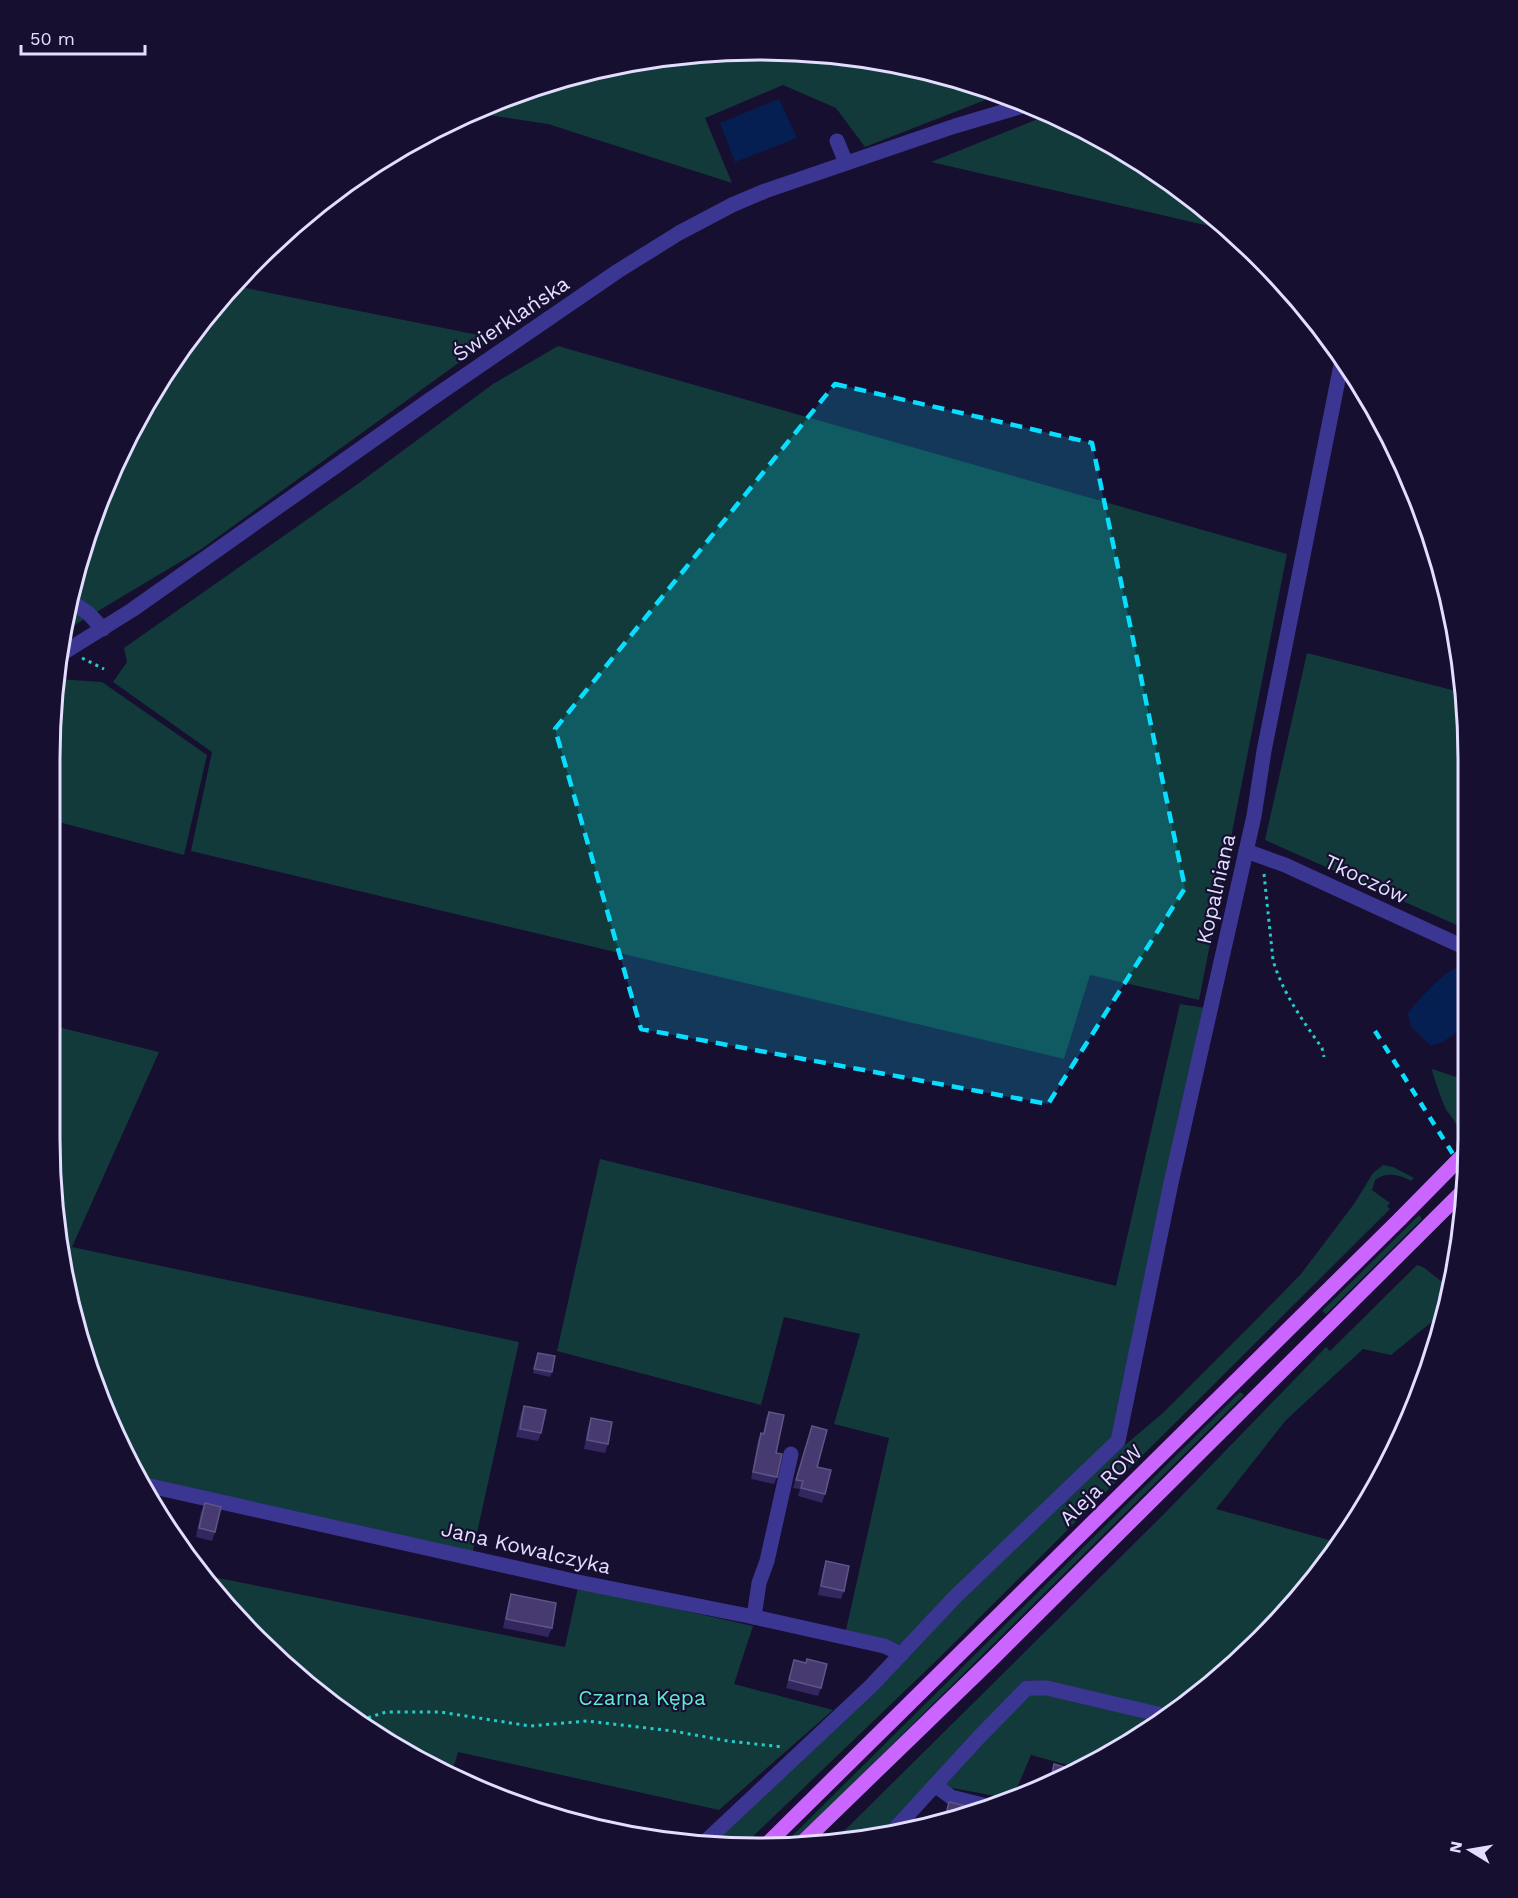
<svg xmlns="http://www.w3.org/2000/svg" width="1518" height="1898" viewBox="0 0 1518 1898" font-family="'Work Sans',sans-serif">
  <rect width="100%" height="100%" fill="#160f30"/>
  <g fill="#123a3a">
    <path d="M806,51l137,23 55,21 -133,52 -29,-39 -53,-23 -78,33 27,65 -184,-59 -73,-11 56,-26 136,-31z"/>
    <path d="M1056,116l17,7 118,73 36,34 -296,-68 112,-45z"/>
    <path d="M231,285l262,53 -293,212 -132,79 19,-98 57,-126z"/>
    <path d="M558,346l729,208 -88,446 -109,-25 -26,84 -873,-208 21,-99 -99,-70 14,-20 -3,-14 235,-165 134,-99z"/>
    <path d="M1307,653l157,40 3,19 1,218 -203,-90z"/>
    <path d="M58,679l44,3 105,73 -23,100 -133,-35v-107z"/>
    <path d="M1180,1004l25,4 -92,431 -210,206 -57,-15 43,-192 -55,-14 26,-90 -76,-17 -23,88 -204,-54 43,-192 516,127z"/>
    <path d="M50,1025l109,27 -87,195 447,95 -46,209 -336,-75 -63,-154 -24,-183z"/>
    <path d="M1432,1069l24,8 12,-7v52l-10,11c-1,-11 -5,-14 -11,-22 -3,-4 -15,-38 -15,-42z"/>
    <path d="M1383,1165l10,2 21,11 -3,3c-12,-7 -25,-9 -36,-1l-3,10 18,13 -3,3 3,3 -455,453 -192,184 -30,-3 253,-247 146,-140 52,-44 89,-89 48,-49 53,-70 19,-31z"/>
    <path d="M1419,1215l3,4 -96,95 -4,-3z"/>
    <path d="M1448,1239l9,15 -2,23 -11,35 -53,43 -28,-6 -77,71 -70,89 124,34 -113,129 -114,82 -35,14 -47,-13 -17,40 -7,3 -72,-13 104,-104 -13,-1 -140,152 -49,6 327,-324 162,-167 4,4 87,-86 6,2 22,17c16,-9 11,-31 2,-44z"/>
    <path d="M1240,1392l4,3 -452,449 -9,1z"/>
    <path d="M208,1576l357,71 13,-60 175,39 -19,58 99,26 -114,100 -261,-58 -6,21 -48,-20 -147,-113z"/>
  </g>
  <g fill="#051f53">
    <path d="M779,99l18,39 -62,24 -15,-39z"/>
    <path d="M1456,968l12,6v47c-11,10 -23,24 -38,24l-19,-18 -3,-13c6,-10 37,-43 48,-46z"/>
  </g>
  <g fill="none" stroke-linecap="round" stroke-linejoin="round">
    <g stroke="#24cdc9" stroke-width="3" stroke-dasharray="3 4.5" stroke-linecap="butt">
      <path d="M82,658l22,11"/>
      <path d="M1264,874l9,86c9,32 30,61 49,88l2,9"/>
      <path d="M361,1720l25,-8h54l90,14 57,-5 86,10 55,10 55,6"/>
    </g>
    <g stroke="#3c3693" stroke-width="15">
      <path d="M837,141l9,22"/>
      <path d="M73,603l15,10 15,16"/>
      <path d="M63,653l69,-43 299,-211 187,-128 61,-38 53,-28 33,-14 190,-65 71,-21"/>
      <path d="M1246,851l39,14 183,84"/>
      <path d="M141,1484l437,98 176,35 130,29 18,8"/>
      <path d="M754,1617l5,-34 8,-22 24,-107"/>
      <path d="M935,1785l16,12 36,9"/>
      <path d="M893,1831l87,-95 47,-48h20l119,28"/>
      <path d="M706,1841l165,-155 84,-89 163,-156 53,-258 83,-367 10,-65 78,-391"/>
    </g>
    <g stroke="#cb65ff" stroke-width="15">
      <path d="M802,1843l190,-184 471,-468"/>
      <path d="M763,1848l637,-629"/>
    </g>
    <path stroke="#0adeff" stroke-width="4.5" stroke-dasharray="9 8" stroke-linecap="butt" d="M1375,1031l90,142"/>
    <path stroke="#cb65ff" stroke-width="15" d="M1400,1219l67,-68"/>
  </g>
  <g fill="#34275f">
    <path d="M538,1353l14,19 -2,5 -17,-4z"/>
    <path d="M524,1406l17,27 -3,8 -22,-4 5,-23z"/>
    <path d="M769,1412l7,41 1,24 -3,7 -23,-5 7,-39 3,-7 2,1 3,-16z"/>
    <path d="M591,1418l17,26 -3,9 -21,-4 4,-22z"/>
    <path d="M812,1426l5,41 8,27 -3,9 -24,-7 2,-7 -7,-1z"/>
    <path d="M205,1503l10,29 -3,9 -16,-4 5,-25z"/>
    <path d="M826,1561l18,30 -3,8 -23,-4 5,-25z"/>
    <path d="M511,1594l41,34 -4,9 -45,-9 5,-25z"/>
    <path d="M794,1660l27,28 -3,8 -32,-8z"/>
    <path d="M949,1802l15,13 -11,5 -8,-2z"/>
  </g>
  <g fill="#473a70" stroke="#5f5487" stroke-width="1.5">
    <path d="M538,1353l17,3 -3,16 -18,-3z"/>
    <path d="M524,1406l22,4 -5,23 -21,-4z"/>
    <path d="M769,1412l15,3 -8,38 6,1 -5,23 -24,-5 8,-39 3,1z"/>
    <path d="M591,1418l21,4 -4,22 -21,-4z"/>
    <path d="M812,1426l15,4 -10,37 14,3 -6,24 -24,-6 2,-7 -7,-1z"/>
    <path d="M205,1503l16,4 -6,25 -16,-4z"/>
    <path d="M826,1561l23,5 -5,25 -23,-5z"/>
    <path d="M511,1594l45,9 -4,25 -46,-9z"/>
    <path d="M807,1659l20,5 -6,24 -32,-8 5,-20 12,3z"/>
    <path d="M1054,1764l21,6 -24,9z"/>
    <path d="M949,1802l17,4 -2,9 -4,2 -14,-3z"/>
  </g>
  <path fill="#0adeff" fill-opacity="0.2" stroke="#0adeff" stroke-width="4.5" stroke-dasharray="12 8" stroke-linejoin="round" d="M835,384l257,59 93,445 -137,216 -407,-75 -86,-300z"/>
  <g text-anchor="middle" stroke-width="4.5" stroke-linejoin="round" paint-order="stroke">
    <g font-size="21" fill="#e3deff" stroke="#160f30">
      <text transform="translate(511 319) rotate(-34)" y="7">Świerklańska</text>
      <text transform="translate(1366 879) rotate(25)" y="7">Tkoczów</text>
      <text transform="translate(1216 889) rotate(-77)" y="7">Kopalniana</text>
      <text transform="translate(1101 1485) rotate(-44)" y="7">Aleja ROW</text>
      <text transform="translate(526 1548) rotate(13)" y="7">Jana Kowalczyka</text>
    </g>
    <g font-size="21" fill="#5cedce" stroke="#160f30">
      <text x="642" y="1705">Czarna Kępa</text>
    </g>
  </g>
  <path d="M0 0H1518V1898H0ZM759 60H759A699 699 0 0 1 1458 759V1139A699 699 0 0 1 759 1838H759A699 699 0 0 1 60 1139V759A699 699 0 0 1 759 60Z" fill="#160f30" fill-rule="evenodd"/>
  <path fill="none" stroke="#e3deff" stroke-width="3" d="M759 60H759A699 699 0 0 1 1458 759V1139A699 699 0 0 1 759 1838H759A699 699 0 0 1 60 1139V759A699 699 0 0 1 759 60Z"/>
  <g transform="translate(1470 1850) rotate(281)" stroke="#160f30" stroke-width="4.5" paint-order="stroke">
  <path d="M0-4.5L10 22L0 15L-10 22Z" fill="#e3deff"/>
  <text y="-9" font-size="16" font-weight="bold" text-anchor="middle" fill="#e3deff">N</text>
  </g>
  <path d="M21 45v9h124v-9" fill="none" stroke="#e3deff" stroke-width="3"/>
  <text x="30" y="45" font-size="18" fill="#e3deff" stroke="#160f30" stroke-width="4.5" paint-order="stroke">50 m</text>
</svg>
